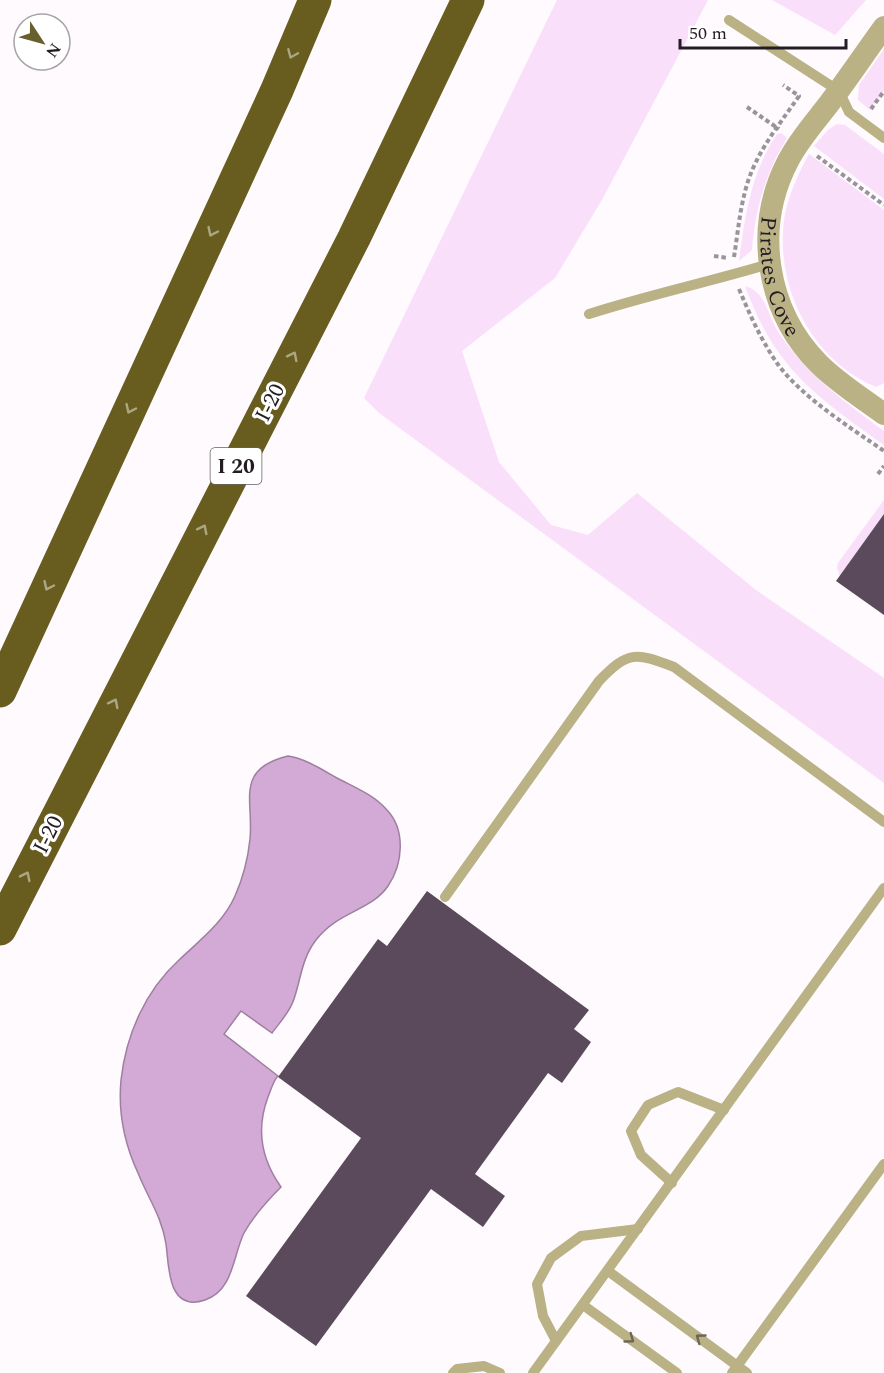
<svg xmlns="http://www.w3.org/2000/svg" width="884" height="1373" viewBox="0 0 884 1373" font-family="Spectral,serif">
  <rect width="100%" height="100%" fill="#fefafe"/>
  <g fill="#f9dffa">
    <path d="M557,0h151l-105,198 -48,80 -93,73 37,111 52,63 37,10 49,-42 119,97 128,88v105l-505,-370 -15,-15z"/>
    <path d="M772,0h94l-31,35z"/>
    <path d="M884,49v42l-14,19 -12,-10 1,-15z"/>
    <path d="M837,124l8,1 39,29v45l-70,-53 14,-16z"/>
    <path d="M781,133l6,5c-21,34 -32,71 -35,112l-13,11c6,-46 12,-88 38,-127z"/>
    <path d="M809,154l75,56v173l-8,4c-66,-27 -103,-104 -91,-173 4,-20 14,-42 24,-60z"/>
    <path d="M745,286c22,6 22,30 34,47 28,42 65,68 105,98v14c-68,-49 -109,-76 -139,-159z"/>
    <path d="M884,500v14l-44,62 -3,-8 1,-5z"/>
  </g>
  <path fill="#d3a9d5" stroke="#9e7fa0" stroke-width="1.5" d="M288,756c18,3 33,13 49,22 17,9 37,17 50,32 19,20 16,54 1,76 -17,25 -50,25 -72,54 -14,18 -15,38 -22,59 -4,13 -14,23 -22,34l-31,-22 -17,23 54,42c-5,5 -7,14 -10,21 -12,32 -7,62 13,90 -14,14 -27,28 -37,46 -11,22 -10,57 -39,67 -38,13 -36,-35 -39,-56 -4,-27 -18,-46 -28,-71 -13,-28 -20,-61 -17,-93 5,-45 24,-89 58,-120 21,-20 44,-37 56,-64 8,-18 13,-38 15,-57 4,-38 -16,-70 38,-83z"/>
  <g fill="#5b495c">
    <path d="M884,514v101l-48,-34z"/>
    <path d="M427,891l162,119 -15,19 17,13 -29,41 -14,-10 -73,101 30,22 -22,31 -52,-38 -115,157 -70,-50 115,-158 -83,-61 100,-138 9,7z"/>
  </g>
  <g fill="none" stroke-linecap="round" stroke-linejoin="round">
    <g stroke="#999499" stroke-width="4" stroke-dasharray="4.5 3" stroke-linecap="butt">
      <path d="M747,107l32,22"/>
      <path d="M871,109l13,-18"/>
      <path d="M817,156l67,49"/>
      <path d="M714,256l14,2"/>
      <path d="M734,257c5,-31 7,-66 22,-95 11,-23 28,-44 43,-66l-16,-11"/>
      <path d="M739,289c11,26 22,51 38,74 23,33 74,65 107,88"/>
      <path d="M878,474l6,-8"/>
    </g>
    <g stroke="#bab285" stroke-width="10">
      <path d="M729,20l110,71 10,21 35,26"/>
      <path d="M589,314c59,-19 120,-32 180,-50"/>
      <path d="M445,897l154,-216c29,-30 36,-29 75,-14l210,155"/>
      <path d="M672,1183l-31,-28 -10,-24 17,-26 30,-13 46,18"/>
      <path d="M608,1271l139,102"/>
      <path d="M583,1305l94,68"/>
      <path d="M556,1341l-13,-25 -6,-32 14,-26 30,-22 57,-7"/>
      <path d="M453,1373l4,-4 27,-3 16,7"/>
      <path d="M533,1373l351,-485"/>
      <path d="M732,1373l152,-209"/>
    </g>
    <path stroke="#bab285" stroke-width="22" id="s1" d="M884,27c-19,26 -37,53 -56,78 -14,18 -30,36 -40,56 -35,67 -22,150 31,203 19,19 43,34 65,50"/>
    <g stroke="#685d1f" stroke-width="33">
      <path d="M0,691l277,-601 38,-90"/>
      <path d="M0,929l354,-691 114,-238"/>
    </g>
  </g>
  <defs><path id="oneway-chevron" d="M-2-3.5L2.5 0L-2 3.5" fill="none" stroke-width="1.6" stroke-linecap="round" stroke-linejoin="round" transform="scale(1.5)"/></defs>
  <g stroke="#aca684">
    <use href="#oneway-chevron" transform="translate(292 54) rotate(113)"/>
    <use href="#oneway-chevron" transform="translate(212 232) rotate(115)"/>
    <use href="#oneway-chevron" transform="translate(293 356) rotate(-63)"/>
    <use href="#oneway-chevron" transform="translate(130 409) rotate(115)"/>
    <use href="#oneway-chevron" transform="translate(203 529) rotate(-63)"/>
    <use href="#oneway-chevron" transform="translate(48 586) rotate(115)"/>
    <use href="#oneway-chevron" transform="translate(114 703) rotate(-63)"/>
    <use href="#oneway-chevron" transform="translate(26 876) rotate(-64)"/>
  </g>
  <g stroke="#6e6754">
    <use href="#oneway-chevron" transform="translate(700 1338) rotate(-144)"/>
    <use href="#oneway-chevron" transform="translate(630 1339) rotate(36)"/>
  </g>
  <g text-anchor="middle" stroke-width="6" stroke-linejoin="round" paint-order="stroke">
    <rect fill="#fff" stroke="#656065" stroke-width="1.5" x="210.5" y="448" width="51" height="36" rx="4.5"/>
    <g font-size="21" font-weight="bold" fill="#231c23">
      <text x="236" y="473">I 20</text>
    </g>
    <g font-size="22" fill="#231c23" stroke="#fff">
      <text dy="8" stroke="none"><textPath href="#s1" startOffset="285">Pirates Cove</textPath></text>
      <text transform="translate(269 402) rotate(-63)" y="8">I-20</text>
      <text transform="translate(47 834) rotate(-63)" y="8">I-20</text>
    </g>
  </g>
  <g transform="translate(42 42) rotate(126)"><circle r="28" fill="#ffffff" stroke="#a7a4a7" stroke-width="1.5"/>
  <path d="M0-4.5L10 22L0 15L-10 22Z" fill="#695f2c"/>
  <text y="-9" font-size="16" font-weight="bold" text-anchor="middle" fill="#231c23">N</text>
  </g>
  <path d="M680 39v9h166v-9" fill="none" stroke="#231c23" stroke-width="3"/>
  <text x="689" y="39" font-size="18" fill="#231c23" stroke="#ffffff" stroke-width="4.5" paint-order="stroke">50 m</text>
</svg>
